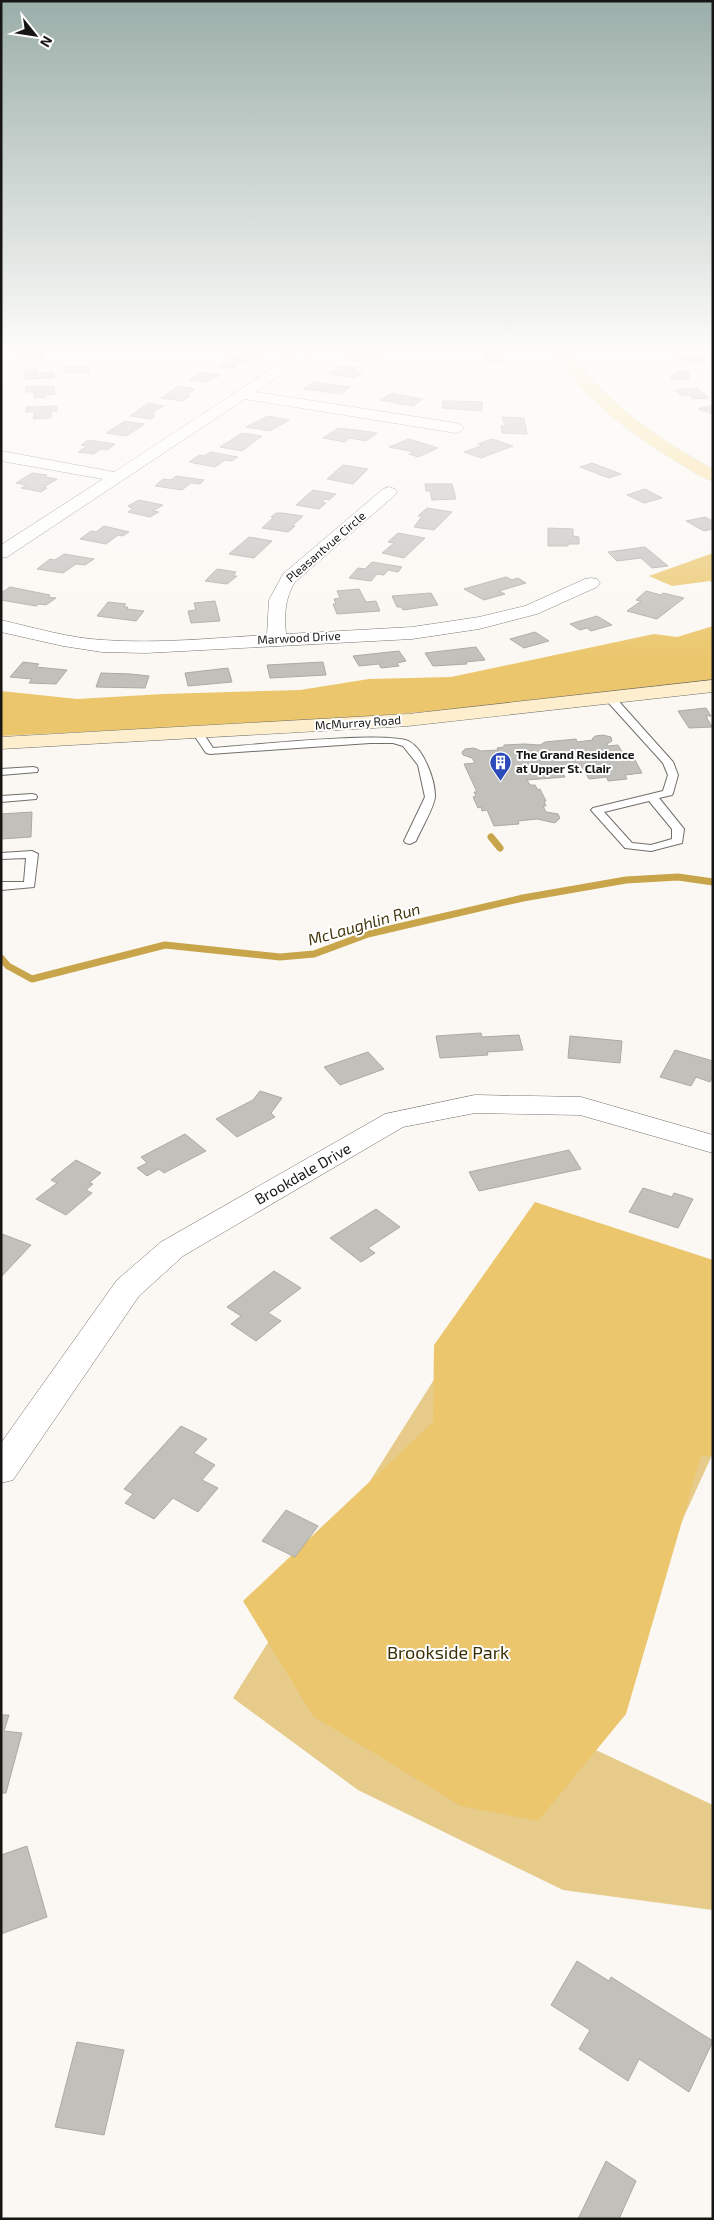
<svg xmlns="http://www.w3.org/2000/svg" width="714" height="2220" viewBox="0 0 714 2220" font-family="'Exo 2',sans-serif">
  <rect width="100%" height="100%" fill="#fbf8f3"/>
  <path fill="#e6cb8b" d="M524,1237l189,216 -132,290 132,62v105l-150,-20 -205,-100 -125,-92z"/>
  <g fill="#ebc66c">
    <path d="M713,553v30l-3,-2 -38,5 -23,-10z"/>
    <path d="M713,626v54l-169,22 -219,18 -324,16v-45l76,8 86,-5 137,-4 69,-11 82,-2 203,-43 23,3z"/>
    <path d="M535,1202l178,58v196h-12l-75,258 -88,107 -77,-15 -148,-90 -70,-115 190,-179 1,-77z"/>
  </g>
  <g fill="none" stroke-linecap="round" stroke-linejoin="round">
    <g stroke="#c8a54a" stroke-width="7">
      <path d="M491,837l9,11"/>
      <path d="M1,958l7,8 24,13 133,-34 115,12 34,-3 54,-20 155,-36 103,-18 52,-3 35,5"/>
    </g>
  </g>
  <g fill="#c2c0bb" stroke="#acaaa4">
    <path d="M242,349h21l-3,2h4l-4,3 -22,-3z"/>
    <path d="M43,351l1,9 -17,1v-4h-4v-5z"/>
    <path d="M359,351l23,4 -4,3h-15l-4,3 -11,-1z"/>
    <path d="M482,351h17l4,13h-14z"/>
    <path d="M686,353l20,4 -7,4 6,1 -2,2 -25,-5z"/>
    <path d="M234,358l12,2 -13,8 -14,-2z"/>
    <path d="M89,366v6l-24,1 -1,-5z"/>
    <path d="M340,366l16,2 -5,3 11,2 -6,5 -27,-4z"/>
    <path d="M37,369v4l17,-1v6l-30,1v-9z"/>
    <path d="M676,371l13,1v8l-18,-1v-5h5z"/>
    <path d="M202,372l19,3 -16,7 -16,-2z"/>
    <path d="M314,382l36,5 -9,7 -38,-5z"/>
    <path d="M54,386l1,8 -10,1 1,2 -12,1v-6h-8v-5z"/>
    <path d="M178,386l17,3 -9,7h4l-8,5 -21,-3z"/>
    <path d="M697,388l12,10 -16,1 -4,-4 -7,1 -7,-6z"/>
    <path d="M392,393l13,3 18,3 -10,7 -33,-6z"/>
    <path d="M443,401h13l27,1 -2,9 -39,-3z"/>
    <path d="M148,403l16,3 -14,7h4l-2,2 3,1 -4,3 -21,-3z"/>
    <path d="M713,405v9l-15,-5z"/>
    <path d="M57,406v5h-6v7l-18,1 2,-7h-9v-5z"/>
    <path d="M268,416l21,4 -19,11 -24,-4z"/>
    <path d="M502,417l22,1 3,16 -25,-1 -1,-7h4z"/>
    <path d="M125,421l20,3 -19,12 -20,-3z"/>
    <path d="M338,428l19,2 20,3 -11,8 -16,-3 -5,4 -22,-4z"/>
    <path d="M242,433l20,3 -20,15 -22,-4z"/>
    <path d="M409,439l29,9 -20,9 -9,-3 5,-2 -25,-5z"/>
    <path d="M492,439l21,7 -32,12 -17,-6 19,-7 -5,-1z"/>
    <path d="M88,440l27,4 -8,6 -7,-1 -6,5 -16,-2 9,-6 -6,-1z"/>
    <path d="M211,452l27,5 -6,4 -7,-1 -10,7 -26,-5 10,-7 5,1z"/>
    <path d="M592,463l29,11 -12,4 -29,-11z"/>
    <path d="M343,465l25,4 -15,15 -26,-5z"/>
    <path d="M32,473l15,2 -2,2 12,2 -13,8 3,1 -6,4 -20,-4 5,-3 -10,-2z"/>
    <path d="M176,476l28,4 -4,4 -9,-1 -9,7 -27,-4 8,-7 8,1z"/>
    <path d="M425,484h27l4,15 -24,1 -2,-9h-4z"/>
    <path d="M645,489l17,9 -18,5 -17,-8z"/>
    <path d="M313,490l23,4 -7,6 -4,-1 -3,3 4,1 -7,6 -23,-4z"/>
    <path d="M139,500l24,5 -10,6 6,1 -9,5 -22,-5 5,-3 -5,-3z"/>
    <path d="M427,508l25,4 -18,18 -20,-3 8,-11h-4z"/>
    <path d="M276,513h6l21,3 -11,10h3l-7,6 -26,-4 12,-11h-3z"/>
    <path d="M705,517l8,4v8l-9,2 -18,-10z"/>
    <path d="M104,526l25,6 -6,4 -5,-1 -12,9 -26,-5 11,-8 5,1z"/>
    <path d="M548,528l25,1v7l6,1v7h-11v2h-20z"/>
    <path d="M398,533l27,5 -21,20 -22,-5 12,-10 -6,-1z"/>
    <path d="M249,537l23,4 -18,17 -25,-4z"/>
    <path d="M645,547l23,19 -16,2 -11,-10 -24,3 -9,-9z"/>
    <path d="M64,554l30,5 -9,6 -9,-1 -13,9 -26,-4 13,-10 5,1z"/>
    <path d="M372,562l30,5 -4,5 -10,-2 -4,5 -7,-1 -6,7 -22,-3 9,-10 7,1z"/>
    <path d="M217,569l19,3 -3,4h4l-10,8 -22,-3z"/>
    <path d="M506,577l6,3 6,-2 8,5 -27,8 6,3 -21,6 -20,-11z"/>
    <path d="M10,587l40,8 -2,2 8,1 -10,7 -7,-1 -3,2 -35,-6v-7z"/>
    <path d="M359,589l7,13 10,-1 4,10 -43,3 -4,-10h3l-2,-5 6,-1 -3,-7z"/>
    <path d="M646,591l15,4 2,-2 21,5 -27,21 -30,-8 14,-10 -5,-1z"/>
    <path d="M431,593l7,12 -35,5 -2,-3h-4l-5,-11z"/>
    <path d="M215,601l5,20 -29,2 -3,-12 8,-1 -2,-7z"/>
    <path d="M108,602l18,2 -3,3h5l-1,2 17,2 -8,10 -39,-5z"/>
    <path d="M597,616l15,9 -21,6 -4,-3 -7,2 -10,-6z"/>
    <path d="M535,632l14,9 -25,7 -14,-9z"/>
    <path d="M476,647l9,13 -19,2 1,2 -34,2 -8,-13z"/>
    <path d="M399,651l7,10 -9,2 2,3 -18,2 -2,-4 -20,2 -6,-10z"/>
    <path d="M23,662l16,2 -3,3 31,3 -11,14 -27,-1 3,-4 -22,-2z"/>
    <path d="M323,662l3,13 -56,3 -3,-13z"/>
    <path d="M228,668l4,14 -44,4 -3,-13z"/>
    <path d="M101,673l30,1 18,2 -4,12 -49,-1z"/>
    <path d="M706,708l5,8h-5l6,11 -23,1 -11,-17z"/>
    <path d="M603,735l8,2 1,4 -5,3 1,2 10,-1 6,10h6l2,3h2l8,15 -17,2 2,4 -19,2 -1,-4 -18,2 -9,-15 -20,4 5,9 -38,3 3,5h5l3,5 2,-1 6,12h-2l2,5h-3l3,6 12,2 2,4 -5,5 -18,-4 -19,2 1,3 -25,2 -7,-16 -5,1 -1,-4 -3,1 -5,-11 3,-1 -2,-4h3l-13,-28 11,-1 -3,-5 -9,-3 -1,-3 3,-3 9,-1 7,3 17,-1 -1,-2 7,-1v-2l20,-1 16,1 5,-3 31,-3 1,3 16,-2 -1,-1 3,-3z"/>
    <path d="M32,812l-1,25 -30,2v-25z"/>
    <path d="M481,1033l1,4 37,-2 4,15 -36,2 1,3 -48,3 -4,-22z"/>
    <path d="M570,1036l52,5 -2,22 -52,-5z"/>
    <path d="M675,1050l38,11v15l-3,6 -14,-5 -5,9 -31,-9z"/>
    <path d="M368,1052l16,17 -44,16 -16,-18z"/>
    <path d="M260,1091l22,7 -11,15 4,4 -38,20 -21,-18 37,-19z"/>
    <path d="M185,1134l21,17 -42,22 -5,-4 -12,7 -10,-8 10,-5 -6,-6z"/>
    <path d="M569,1150l12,19 -102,22 -10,-19z"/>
    <path d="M76,1160l25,13 -12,10 4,1 -7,6 6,3 -26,22 -30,-16 21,-16 -6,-3z"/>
    <path d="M643,1188l29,9 2,-4 19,6 -15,29 -49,-16z"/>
    <path d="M376,1209l24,18 -32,21 7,5 -14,9 -31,-24z"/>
    <path d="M2,1234l29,11 -30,32v-42z"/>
    <path d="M274,1271l27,17 -33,25 13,8 -25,20 -25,-17 10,-8 -14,-9z"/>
    <path d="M181,1426l26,13 -13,14 21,12 -13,15 16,8 -20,24 -25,-14 -19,21 -29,-16 8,-9 -9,-5z"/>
    <path d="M286,1510l32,16 -23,31 -33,-16z"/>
    <path d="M1,1715h8l-5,16 18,2 -16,60h-5z"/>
    <path d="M27,1846l20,71 -46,17v-79z"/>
    <path d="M577,1961l32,20 2,-4 102,64 -24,51 -50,-33 -11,22 -49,-32 11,-19 -39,-25z"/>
    <path d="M77,2042l47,8 -20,85 -49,-8z"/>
    <path d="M606,2161l30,20 -17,38h-41z"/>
  </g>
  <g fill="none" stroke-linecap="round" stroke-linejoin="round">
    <defs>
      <g id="service">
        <path d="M610,695l4,1 59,66 5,13 -5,18 -1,2 -13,3 25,31 -2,14 -31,8 -26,-3 -34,-38 2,-2 70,-17 5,-16 -5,-12 -57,-63v-4zM649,801l23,28v10l-21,6 -19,-2 -28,-31z"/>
        <path d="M197,729l4,1 12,18c31,-2 178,-18 197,-6 14,8 25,38 25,54 0,10 -15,35 -19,45l-6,3 -4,-1 -2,-2 21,-44 -7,-32 -15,-19 -10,-3h-23l-160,11 -4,-1 -14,-21z"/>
        <path d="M33,767l4,1 1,2 -1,2 -36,3v-6z"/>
        <path d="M32,794l4,1 1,2 -1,2 -35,3v-6z"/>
        <path d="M32,851l6,3 -4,33 -33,3v-8h23l2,-24 -25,1v-6z"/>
      </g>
      <g id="minor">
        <path d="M302,349h16l-62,43 200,31 5,2 3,3 -3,3 -5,2 -211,-34 -238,158 -6,1v-13l102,-66 -102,-18v-10l113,21z"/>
        <path d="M389,487l6,2 2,3 -2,3 -100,87c-10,16 -11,33 -9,52l126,-7 67,-10 46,-11 60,-27 6,-1 6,1 3,4 -3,4 -60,27 -58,15 -67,10 -266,14 -44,-1 -39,-6 -62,-14v-12c34,8 68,18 102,20 54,4 110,-2 164,-5l2,-35 14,-26 100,-85z"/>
        <path d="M475,1095l106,2 132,38v18l-133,-38 -105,-2 -72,14 -220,129 -44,40 -126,184 -12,3v-40l116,-163 44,-38 224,-128z"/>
      </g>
      <path id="secondary" d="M713,680v12l-305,34 -407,23v-12l407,-23z"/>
      <path id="primary" d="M555,349h12c38,53 89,89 146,120v12c-12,-3 -24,-12 -34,-18 -45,-27 -101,-67 -124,-114z"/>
    </defs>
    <use href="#service" stroke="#716f6a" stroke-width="2"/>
    <use href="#minor" stroke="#716f6a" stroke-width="1"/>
    <use href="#secondary" stroke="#716f6a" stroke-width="1"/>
    <use href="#primary" stroke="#d5d5d5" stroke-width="1"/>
    <use href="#service" fill="#fff" fill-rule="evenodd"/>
    <use href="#minor" fill="#fff" fill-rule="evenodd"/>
    <use href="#secondary" fill="#fdefcd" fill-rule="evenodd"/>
    <use href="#primary" fill="#fadf9b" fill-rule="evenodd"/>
  </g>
  <linearGradient id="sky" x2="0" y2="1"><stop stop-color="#9baea9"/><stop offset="0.53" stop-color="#fdfcfa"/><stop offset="1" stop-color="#fdfcfa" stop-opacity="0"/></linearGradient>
  <rect width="714" height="659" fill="url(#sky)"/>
  <defs>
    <symbol id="building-pin" viewBox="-11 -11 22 30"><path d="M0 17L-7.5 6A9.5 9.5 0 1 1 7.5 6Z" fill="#2d4aba" stroke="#fff"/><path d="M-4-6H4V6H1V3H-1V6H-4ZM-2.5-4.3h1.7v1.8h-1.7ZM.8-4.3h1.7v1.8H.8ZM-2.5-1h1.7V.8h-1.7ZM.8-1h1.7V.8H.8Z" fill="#fff"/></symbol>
  </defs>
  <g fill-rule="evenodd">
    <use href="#building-pin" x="488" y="750" width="25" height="34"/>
  </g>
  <g text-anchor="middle" stroke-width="4" stroke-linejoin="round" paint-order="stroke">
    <g font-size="12" fill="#171614" stroke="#fff">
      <text transform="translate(326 547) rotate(-41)" y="4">Pleasantvue Circle</text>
      <text transform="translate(299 638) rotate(-3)" y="4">Marwood Drive</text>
      <text transform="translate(358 723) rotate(-4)" y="4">McMurray Road</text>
    </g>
    <g font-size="12" font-weight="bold" fill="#171614" stroke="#fff" text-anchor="start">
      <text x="516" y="759">The Grand Residence<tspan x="516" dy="14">at Upper St. Clair</tspan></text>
    </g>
    <g font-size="15" fill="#171614" stroke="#fff">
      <text transform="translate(303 1174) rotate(-30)" y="5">Brookdale Drive</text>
    </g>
    <g font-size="16" font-style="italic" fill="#45360e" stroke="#fff">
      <text transform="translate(364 924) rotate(-16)" y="6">McLaughlin Run</text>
    </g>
    <g font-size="18" fill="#3b2d04" stroke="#fff">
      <text x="448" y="1659">Brookside Park</text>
    </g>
  </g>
  <rect width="714" height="2220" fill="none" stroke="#171614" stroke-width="5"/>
  <g transform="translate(35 35) rotate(120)" stroke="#ffffff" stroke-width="4" paint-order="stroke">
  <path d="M0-4L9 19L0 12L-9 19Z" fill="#171614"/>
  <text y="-8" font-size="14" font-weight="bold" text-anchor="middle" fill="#171614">N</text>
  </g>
</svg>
